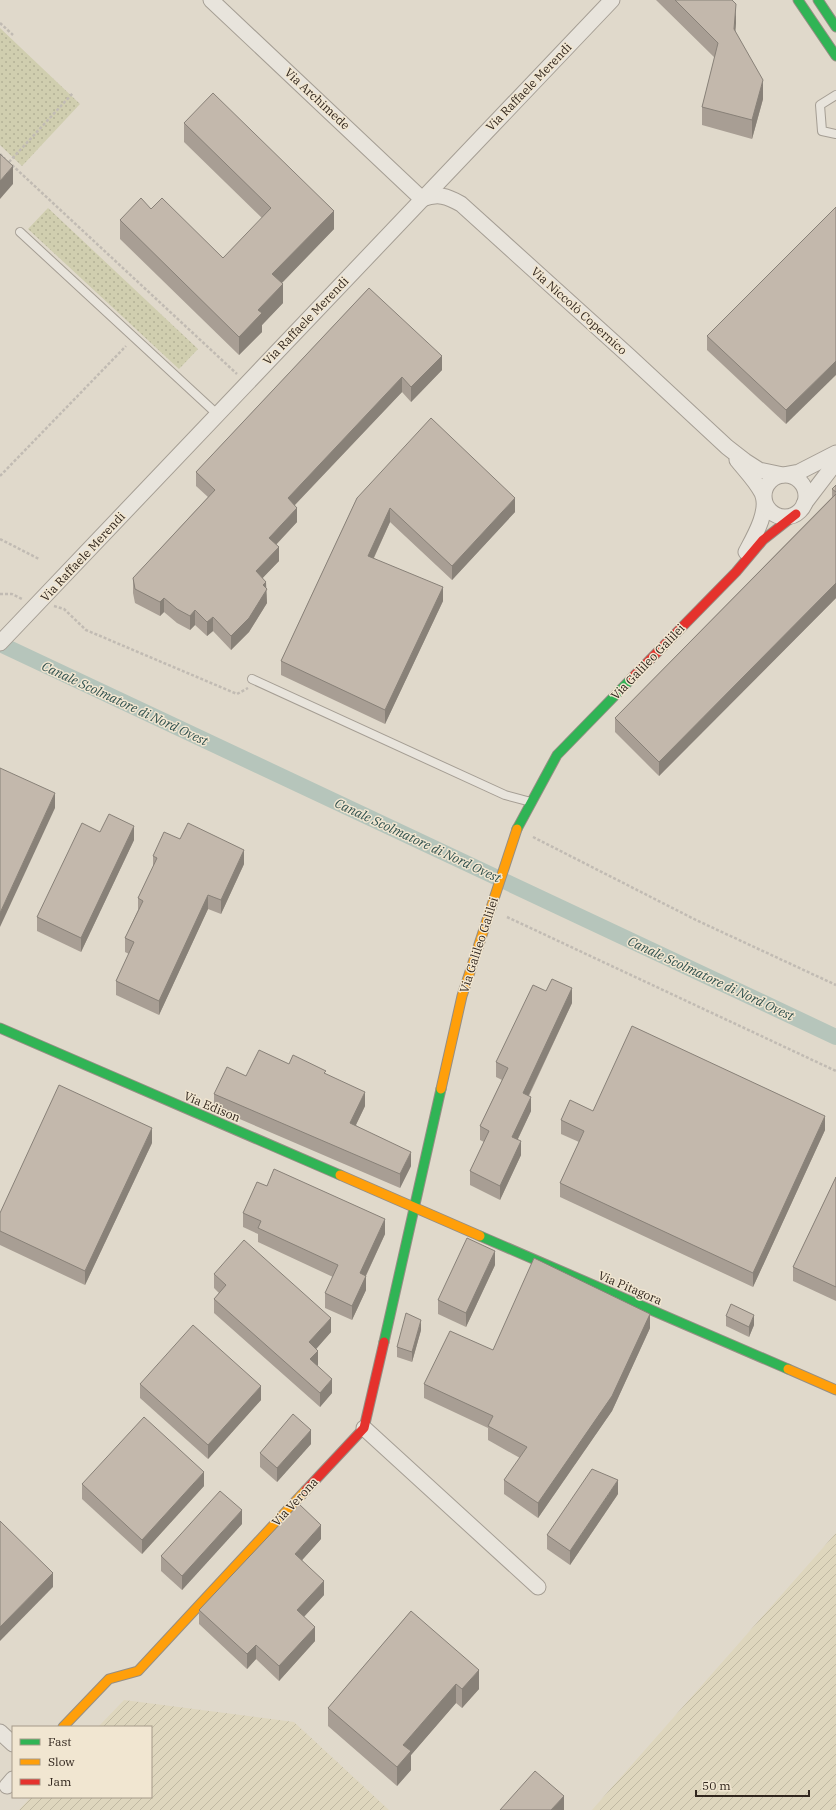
<svg xmlns="http://www.w3.org/2000/svg" width="836" height="1810" viewBox="0 0 836 1810" font-family="'IBM Plex Serif',serif">
  <defs>
    <pattern id="farmland-furrows" width="10" height="10" patternUnits="userSpaceOnUse"><rect width="10" height="10" fill="#ded6bd"/><path d="M-1 1l2-2M0 10L10 0M9 11l2-2" fill="none" stroke="#bfb8a2"/></pattern>
    <pattern id="grass-dots" width="8" height="8" patternUnits="userSpaceOnUse"><rect width="8" height="8" fill="#d0ceaf"/><path d="M2 2h.1M6 6h.1" fill="none" stroke="#b3b196" stroke-width="1.8" stroke-linecap="round"/></pattern>
  </defs>
  <rect width="100%" height="100%" fill="#e0d9cb"/>
  <g fill="url(#farmland-furrows)">
    <path d="M836,1533v277h-244z"/>
    <path d="M124,1700l170,22 95,88h-370l12,-13h120v-70h-53z"/>
  </g>
  <g fill="url(#grass-dots)">
    <path d="M0,28l80,76 -58,62 -22,-21z"/>
    <path d="M48,208l150,141 -19,20 -151,-140z"/>
  </g>
  <g fill="none" stroke-linecap="round" stroke-linejoin="round">
    <path stroke="#b6c5bb" stroke-width="16" d="M0,644l836,393"/>
    <defs>
      <g id="lane">
        <path d="M836,95l-16,10 2,26 14,3"/>
        <path d="M20,232l197,182"/>
        <path d="M252,679l253,116 26,7"/>
      </g>
      <g id="street">
        <path d="M211,0l211,199"/>
        <path d="M422,199c16,-6 25,-3 39,5l168,152 98,91 18,14 14,9 24,5 16,-3 37,-19"/>
        <path d="M737,460c8,10 19,21 25,33 8,17 -8,44 -16,59"/>
        <circle cx="785" cy="496" r="21"/>
        <path d="M804,504l32,-42"/>
        <path d="M0,643l612,-643"/>
        <path d="M364,1428l174,159"/>
        <path d="M0,1732l13,12"/>
        <path d="M7,1786l6,-7"/>
      </g>
      <g id="fast">
        <path d="M798,0l38,56"/>
        <path d="M818,0l18,27"/>
        <path d="M517,829l40,-74 75,-77"/>
        <path d="M0,1028l340,147"/>
        <path d="M480,1236l308,133"/>
        <path d="M384,1342l57,-253"/>
      </g>
      <g id="slow">
        <path d="M441,1089l21,-93 55,-167"/>
        <path d="M340,1175l140,61"/>
        <path d="M788,1369l48,21"/>
        <path d="M63,1727l46,-48 29,-8 168,-181"/>
      </g>
      <g id="jam">
        <path d="M632,678l104,-106 27,-32 33,-26"/>
        <path d="M306,1490l58,-62 20,-86"/>
      </g>
    </defs>
    <use href="#lane" stroke="#a59e94" stroke-width="10"/>
    <use href="#street" stroke="#a59e94" stroke-width="17"/>
    <use href="#fast" stroke="#958e84" stroke-width="11"/>
    <use href="#slow" stroke="#958e84" stroke-width="11"/>
    <use href="#jam" stroke="#958e84" stroke-width="11"/>
    <g stroke="#c1bbb3" stroke-width="2.5" stroke-dasharray="3 2" stroke-linecap="butt">
      <path d="M0,23l13,12"/>
      <path d="M0,154l5,5"/>
      <path d="M9,162l64,-69"/>
      <path d="M12,165l225,209"/>
      <path d="M0,476l126,-130"/>
      <path d="M0,539l39,20"/>
      <path d="M0,594h12l10,5"/>
      <path d="M54,606l10,3 22,21 151,64 11,-6"/>
      <path d="M533,837l163,83 140,65"/>
      <path d="M507,917l329,154"/>
    </g>
    <use href="#lane" stroke="#e8e4dc" stroke-width="8"/>
    <use href="#street" stroke="#e8e4dc" stroke-width="15"/>
    <use href="#fast" stroke="#30b455" stroke-width="9"/>
    <use href="#slow" stroke="#ff9f0a" stroke-width="9"/>
    <use href="#jam" stroke="#e5322d" stroke-width="9"/>
  </g>
  <g fill="#a89e94">
    <path d="M656,0h76l4,23 -1,9 28,67 -11,40 -50,-14v-18l13,-49z"/>
    <path d="M184,123l150,106 -52,54 1,20 -21,22v7l-23,23 -119,-116v-19l31,-11 72,49 39,-40 -78,-76z"/>
    <path d="M836,207l-50,217 -79,-74v-14z"/>
    <path d="M369,288l73,82 -31,32 -9,-10 -107,113 2,17 -21,23 3,16 -17,17 4,10 1,15 -18,29 -18,18 -18,-19 -6,5 -12,-11 -5,5 -13,-7 -13,-11 -4,4 -25,-13 -2,-10v-15l75,-81 -12,-11v-14z"/>
    <path d="M836,485v113l-177,178 -44,-44v-14l217,-221v-8z"/>
    <path d="M357,498l158,14 -63,68 -62,-58 -16,36 69,43 -58,123 -104,-49v-14z"/>
    <path d="M100,832l34,8 -53,112 -44,-21v-14z"/>
    <path d="M180,839l64,25 -23,50 -13,-5 -49,106 -43,-20v-14l13,-27 -4,-2v-14l13,-28v-12l15,-31v-11z"/>
    <path d="M546,991l26,12 -43,93 2,15 -13,28 3,16 -21,45 -30,-15v-14l14,-29 -4,-2v-14l22,-46 -6,-3v-15z"/>
    <path d="M289,1064l37,10 39,32 -9,19 55,41 -11,22 -186,-80v-14z"/>
    <path d="M593,1111l232,19 -72,157 -193,-90v-14l19,-41 -18,-8v-14z"/>
    <path d="M152,1143l-67,142 -85,-40v-32z"/>
    <path d="M836,1177v124l-43,-20v-14z"/>
    <path d="M267,1186l118,48 -19,42v14l-14,30 -27,-12v-15l8,-16 -75,-35v-8l-15,-7v-14z"/>
    <path d="M495,1265l-29,62 -28,-13v-14z"/>
    <path d="M214,1274l117,58 -15,17 2,16 -1,1 15,27 -12,14 -106,-94v-14l5,-6 -5,-5z"/>
    <path d="M726,1316l28,9 -5,12 -23,-11z"/>
    <path d="M650,1328l-38,83 -74,107 -34,-24v-14l16,-22 -32,-18v-12l-64,-30v-14l69,-34z"/>
    <path d="M421,1330l-9,32 -15,-5v-10z"/>
    <path d="M140,1384l121,16 -53,59 -68,-61z"/>
    <path d="M311,1444l-34,38 -17,-15v-14z"/>
    <path d="M82,1484l122,2 -62,68 -60,-55z"/>
    <path d="M618,1494l-48,71 -23,-16v-14z"/>
    <path d="M242,1524l-60,66 -21,-19v-15z"/>
    <path d="M321,1539l-19,21 22,35 -20,22 11,24 -36,40 -23,-22 -9,10 -48,-45v-14z"/>
    <path d="M411,1611l68,78 -17,19 -6,-5 -45,52v15l-14,16 -69,-60v-18z"/>
  </g>
  <g fill="#888178">
    <path d="M736,4v19l-2,25v-19z"/>
    <path d="M763,80v19l-11,40v-19z"/>
    <path d="M13,166v18l-13,15v-18z"/>
    <path d="M334,211v18l-62,64v-19z"/>
    <path d="M283,284v19l-21,22v7l-23,23v-18l19,-27z"/>
    <path d="M442,356v14l-31,32v-15z"/>
    <path d="M836,361v14l-50,49v-14z"/>
    <path d="M402,377v15l-114,120v-14z"/>
    <path d="M515,498v14l-63,68v-14z"/>
    <path d="M297,508v14l-28,30v-14z"/>
    <path d="M390,508v14l-22,48v-14z"/>
    <path d="M279,547v14l-23,24v-14z"/>
    <path d="M266,582l1,21 -18,29 -18,18v-14l32,-51z"/>
    <path d="M836,583v15l-177,178v-14z"/>
    <path d="M443,587v14l-58,123v-14z"/>
    <path d="M164,598v14l-4,4v-14z"/>
    <path d="M195,610v15l-5,5v-14z"/>
    <path d="M213,617v14l-6,5v-14z"/>
    <path d="M55,793v15l-55,119v-14z"/>
    <path d="M134,826v14l-53,112v-14z"/>
    <path d="M244,850v14l-23,50v-14z"/>
    <path d="M208,895v14l-49,106v-14z"/>
    <path d="M572,988v15l-49,104v-14z"/>
    <path d="M365,1092v14l-15,31v-14z"/>
    <path d="M531,1097v14l-19,40v-14z"/>
    <path d="M825,1116v14l-72,157v-14z"/>
    <path d="M152,1128v15l-67,142v-14z"/>
    <path d="M521,1141v14l-21,45v-14z"/>
    <path d="M411,1152v14l-11,22v-14z"/>
    <path d="M385,1219v15l-25,54v-15z"/>
    <path d="M495,1251v14l-29,62v-14z"/>
    <path d="M366,1276v14l-14,30v-14z"/>
    <path d="M650,1314v14l-38,83 -74,107v-15z"/>
    <path d="M754,1315v10l-5,12v-10z"/>
    <path d="M331,1318v14l-22,25v-15z"/>
    <path d="M421,1320v10l-9,32v-10z"/>
    <path d="M318,1351v14l-8,9v-15z"/>
    <path d="M332,1379v14l-12,14v-14z"/>
    <path d="M261,1386v14l-53,59v-14z"/>
    <path d="M311,1430v14l-34,38v-14z"/>
    <path d="M204,1472v14l-62,68v-14z"/>
    <path d="M618,1480v14l-48,71v-14z"/>
    <path d="M242,1510v14l-60,66v-14z"/>
    <path d="M321,1525v14l-26,29v-14z"/>
    <path d="M53,1573v14l-53,54v-14z"/>
    <path d="M324,1581v14l-27,29v-14z"/>
    <path d="M315,1627v14l-36,40v-15z"/>
    <path d="M256,1645v14l-9,10v-15z"/>
    <path d="M479,1670v19l-17,19v-19z"/>
    <path d="M456,1684v19l-45,52v15l-14,16v-19l6,-22z"/>
    <path d="M564,1796v14h-13z"/>
  </g>
  <g fill="#c3b8ac" stroke="#888178">
    <path d="M675,0h57l4,4 -2,25 29,51 -11,40 -50,-13 16,-64z"/>
    <path d="M213,93l121,118 -62,63 11,10 -25,26 4,3 -23,24 -119,-117 21,-22 10,11 11,-11 61,60 48,-50 -87,-85z"/>
    <path d="M0,154l13,12 -13,15z"/>
    <path d="M836,207v154l-50,49 -79,-74z"/>
    <path d="M369,288l73,68 -31,31 -9,-10 -114,121 9,10 -28,30 10,9 -23,24 10,11 -3,3 4,4 -18,29 -18,18 -18,-19 -6,5 -12,-12 -5,6 -13,-7 -13,-11 -4,4 -25,-13 -2,-11 82,-88 -19,-18z"/>
    <path d="M431,418l84,80 -63,68 -62,-58 -22,48 75,31 -58,123 -104,-49 76,-163z"/>
    <path d="M836,485v7l-4,-3z"/>
    <path d="M836,494v89l-177,179 -44,-44z"/>
    <path d="M0,768l55,25 -55,120z"/>
    <path d="M109,814l25,12 -53,112 -44,-21 45,-94 18,9z"/>
    <path d="M188,823l56,27 -23,50 -13,-5 -49,106 -43,-20 18,-39 -9,-4 18,-37 -5,-3 19,-40 -4,-2 11,-24 16,7z"/>
    <path d="M552,979l20,9 -49,105 8,4 -19,40 9,4 -21,45 -30,-15 19,-40 -9,-5 28,-58 -12,-6 37,-77 13,6z"/>
    <path d="M632,1026l193,90 -72,157 -193,-90 24,-52 -23,-11 9,-20 23,11z"/>
    <path d="M259,1050l30,14 4,-9 33,16 -2,2 41,19 -15,31 61,29 -11,22 -186,-80 13,-27 19,9z"/>
    <path d="M59,1085l93,43 -67,143 -85,-40v-18z"/>
    <path d="M274,1169l111,50 -25,54 6,3 -14,30 -27,-13 13,-28 -80,-37 3,-7 -18,-8 14,-31 10,4z"/>
    <path d="M836,1177v110l-43,-20z"/>
    <path d="M467,1238l28,13 -29,62 -28,-13z"/>
    <path d="M244,1240l87,78 -22,24 9,9 -8,8 22,20 -12,14 -106,-94 12,-14 -12,-11z"/>
    <path d="M534,1258l116,56 -38,82 -74,107 -34,-23 23,-33 -39,-21 5,-10 -69,-32 26,-53 43,19z"/>
    <path d="M731,1304l23,11 -5,12 -23,-11z"/>
    <path d="M406,1313l15,7 -9,32 -15,-5z"/>
    <path d="M193,1325l68,61 -53,59 -68,-61z"/>
    <path d="M293,1414l18,16 -34,38 -17,-15z"/>
    <path d="M144,1417l60,55 -62,68 -60,-56z"/>
    <path d="M592,1469l26,11 -48,71 -23,-16z"/>
    <path d="M220,1491l22,19 -60,66 -21,-20z"/>
    <path d="M299,1504l22,21 -26,29 29,27 -27,29 18,17 -36,39 -23,-21 -9,9 -48,-44z"/>
    <path d="M0,1521l53,52 -53,54z"/>
    <path d="M411,1611l68,59 -17,19 -6,-5 -53,61 8,6 -14,16 -69,-59z"/>
    <path d="M535,1771l29,25 -13,14h-51z"/>
  </g>
  <g text-anchor="middle" stroke-width="3" stroke-linejoin="round" paint-order="stroke">
    <g font-size="12" fill="#32271e" stroke="#f1e6d1">
      <text transform="translate(529 87) rotate(-46)" y="4">Via Raffaele Merendi</text>
      <text transform="translate(317 99) rotate(43)" y="4">Via Archimede</text>
      <text transform="translate(579 311) rotate(42)" y="4">Via Niccolò Copernico</text>
      <text transform="translate(306 321) rotate(-46)" y="4">Via Raffaele Merendi</text>
      <text transform="translate(83 557) rotate(-47)" y="4">Via Raffaele Merendi</text>
      <text transform="translate(648 662) rotate(-46)" y="4">Via Galileo Galilei</text>
      <text transform="translate(479 945) rotate(-72)" y="4">Via Galileo Galilei</text>
      <text transform="translate(212 1107) rotate(23)" y="4">Via Edison</text>
      <text transform="translate(630 1288) rotate(23)" y="4">Via Pitagora</text>
      <text transform="translate(295 1502) rotate(-47)" y="4">Via Verona</text>
    </g>
    <g font-size="13" font-style="italic" fill="#2f504d" stroke="#f1e6d1">
      <text transform="translate(125 703) rotate(25)" y="5">Canale Scolmatore di Nord Ovest</text>
      <text transform="translate(418 840) rotate(25)" y="5">Canale Scolmatore di Nord Ovest</text>
      <text transform="translate(711 978) rotate(25)" y="5">Canale Scolmatore di Nord Ovest</text>
    </g>
  </g>
  <rect x="12" y="1726" width="140" height="72" fill="#f1e6d1" stroke="#a59a89"/>
  <rect x="20" y="1739" width="20" height="6" fill="#30b455" stroke="#a59a89"/>
  <text x="48" y="1746" font-size="12" fill="#32271e">Fast</text>
  <rect x="20" y="1759" width="20" height="6" fill="#ff9f0a" stroke="#a59a89"/>
  <text x="48" y="1766" font-size="12" fill="#32271e">Slow</text>
  <rect x="20" y="1779" width="20" height="6" fill="#e5322d" stroke="#a59a89"/>
  <text x="48" y="1786" font-size="12" fill="#32271e">Jam</text>
  <path d="M696 1790v6h113v-6" fill="none" stroke="#32271e" stroke-width="2"/>
  <text x="702" y="1790" font-size="12" fill="#32271e" stroke="#f1e6d1" stroke-width="3" paint-order="stroke">50 m</text>
</svg>
